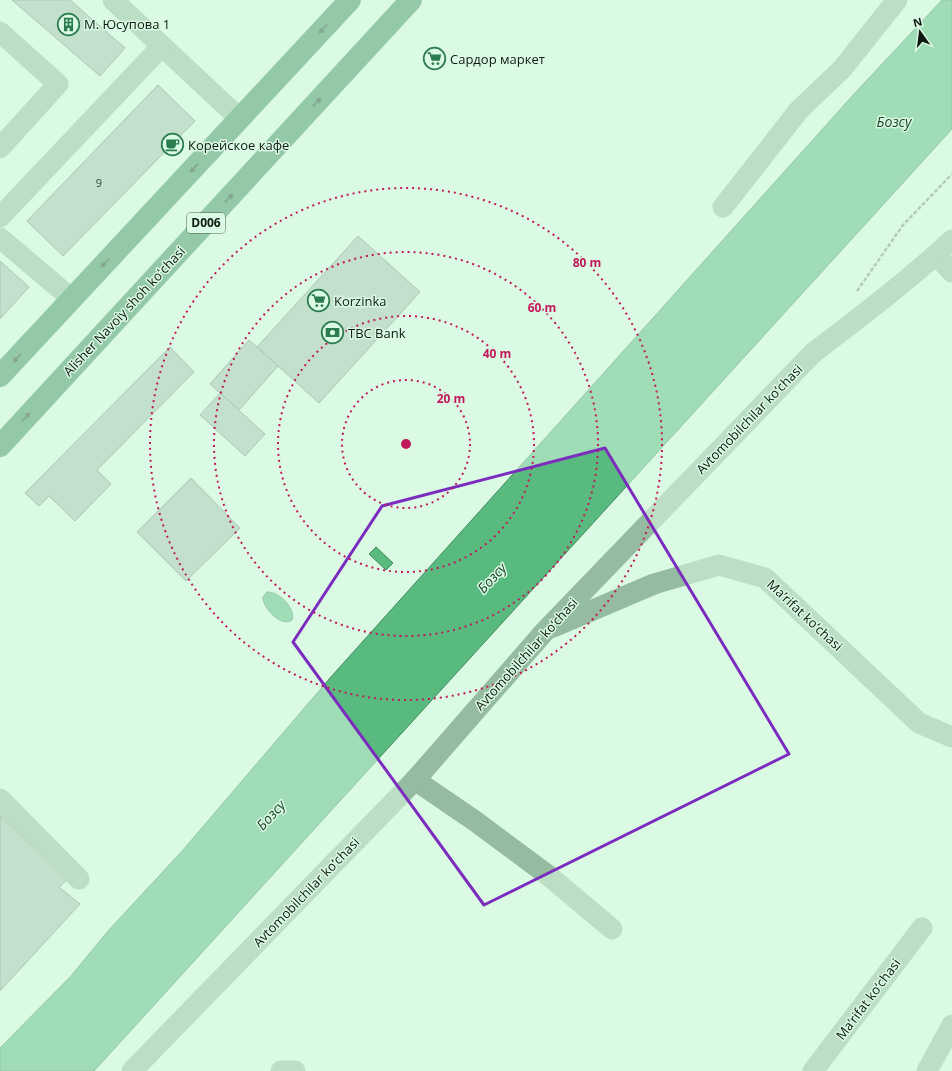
<svg xmlns="http://www.w3.org/2000/svg" width="952" height="1071" viewBox="0 0 952 1071" font-family="'Open Sans',sans-serif">
  <rect width="100%" height="100%" fill="#dbfae4"/>
  <g fill="#59ba7f" stroke="#428a5e">
    <path d="M942,0h10v129l-858,942h-94v-23l71,-72 37,-45 75,-81 147,-172 524,-584z"/>
    <path d="M376,547l17,16 -7,7 -17,-16z"/>
    <path d="M267,592c11,-1 29,16 25,28 -11,8 -30,-13 -29,-23z"/>
  </g>
  <g fill="#a4c2ad" stroke="#6f8b78">
    <path d="M12,0h58l55,48 -25,28z"/>
    <path d="M158,85l37,36 -132,135 -36,-35z"/>
    <path d="M358,236l62,56 -101,111 -62,-56z"/>
    <path d="M0,261l29,26 -29,32z"/>
    <path d="M249,340l29,26 -39,44 -29,-26z"/>
    <path d="M170,347l24,25 -97,98 14,14 -36,37 -26,-25 -10,10 -14,-13z"/>
    <path d="M220,393l45,41 -20,22 -45,-41z"/>
    <path d="M191,478l49,50 -54,53 -49,-49z"/>
    <path d="M0,815l67,65 -8,7 21,17 -80,87z"/>
  </g>
  <g fill="none" stroke-linecap="round" stroke-linejoin="round">
    <path stroke="#809686" stroke-width="2.5" stroke-dasharray="4 2" stroke-linecap="butt" d="M857,291l46,-66 49,-51"/>
    <g stroke="#95bca1" stroke-width="21">
      <path d="M113,0l127,119"/>
      <path d="M0,32l58,52 -58,64"/>
      <path d="M723,207l76,-97 43,-41 55,-69"/>
      <path d="M0,217l162,-171"/>
      <path d="M0,238l72,61"/>
      <path d="M936,255l16,17"/>
      <path d="M553,627l101,-43 65,-19 46,13 154,145 33,14"/>
      <path d="M415,780l60,41 74,55 63,53"/>
      <path d="M0,799l79,80"/>
      <path d="M132,1071l283,-291 130,-149 268,-278c47,-36 96,-73 139,-113"/>
      <path d="M281,1071h14"/>
      <path d="M813,1071l109,-143"/>
      <path d="M927,1071l25,-46"/>
    </g>
    <g stroke="#3f8e5e" stroke-width="22">
      <path d="M0,376l350,-376"/>
      <path d="M0,446l411,-446"/>
    </g>
  </g>
  <defs><path id="oneway-solid" d="M-6-.8H1V-3.2L6.5 0L1 3.2V.8H-6Z"/></defs>
  <g fill="#1f422c">
    <use href="#oneway-solid" transform="translate(323 29) rotate(133)"/>
    <use href="#oneway-solid" transform="translate(317 102) rotate(-47)"/>
    <use href="#oneway-solid" transform="translate(194 168) rotate(133)"/>
    <use href="#oneway-solid" transform="translate(229 198) rotate(-47)"/>
    <use href="#oneway-solid" transform="translate(105 263) rotate(133)"/>
    <use href="#oneway-solid" transform="translate(17 358) rotate(133)"/>
    <use href="#oneway-solid" transform="translate(26 417) rotate(-47)"/>
  </g>
  <path d="M0 0H952V1071H0ZM605,448l184,306 -305,151 -191,-263 89,-136z" fill="#dbfae4" fill-opacity=".55" fill-rule="evenodd"/>
  <path fill="none" stroke="#7b2cbf" stroke-width="3" stroke-linejoin="round" d="M605,448l184,306 -305,151 -191,-263 89,-136z"/>
  <g fill="none" stroke="#c2185b" stroke-width="2" stroke-dasharray="2 4">
    <circle cx="406" cy="444" r="64"/>
    <circle cx="406" cy="444" r="128"/>
    <circle cx="406" cy="444" r="192"/>
    <circle cx="406" cy="444" r="256"/>
  </g>
  <defs>
    <symbol id="building-ring" viewBox="-11 -11 22 22"><circle r="9.5" fill="#dbfae4" stroke="#2b7c4e" stroke-width="1.5"/><path d="M-4-6H4V6H1V3H-1V6H-4ZM-2.5-4.3h1.7v1.8h-1.7ZM.8-4.3h1.7v1.8H.8ZM-2.5-1h1.7V.8h-1.7ZM.8-1h1.7V.8H.8Z" fill="#2b7c4e"/></symbol>
    <symbol id="supermarket-ring" viewBox="-11 -11 22 22"><circle r="9.5" fill="#dbfae4" stroke="#2b7c4e" stroke-width="1.5"/><path d="M-6-5.5h2.5l.6 2H6L4.5 2H-2.5L-4.4-4H-6ZM-1.5 3.2a1.3 1.3 0 1 0 .1 0ZM3 3.2a1.3 1.3 0 1 0 .1 0Z" fill="#2b7c4e"/></symbol>
    <symbol id="cafe-ring" viewBox="-11 -11 22 22"><circle r="9.5" fill="#dbfae4" stroke="#2b7c4e" stroke-width="1.5"/><path d="M-5.5-4.5H6V0H3Q3 3.5 0 3.5H-2.5Q-5.5 3.5-5.5 0ZM3-3.2v2h1.7v-2ZM-6 4.5H4V6H-6Z" fill="#2b7c4e"/></symbol>
    <symbol id="bank-ring" viewBox="-11 -11 22 22"><circle r="9.5" fill="#dbfae4" stroke="#2b7c4e" stroke-width="1.5"/><path d="M-6-4H6V4H-6ZM0-2.3a2.3 2.3 0 1 0 0 4.6a2.3 2.3 0 1 0 0-4.6Z" fill="#2b7c4e"/></symbol>
  </defs>
  <g fill-rule="evenodd">
    <use href="#building-ring" x="56" y="12" width="25" height="25"/>
    <use href="#supermarket-ring" x="422" y="46" width="25" height="25"/>
    <use href="#cafe-ring" x="160" y="132" width="25" height="25"/>
    <use href="#supermarket-ring" x="306" y="288" width="25" height="25"/>
    <use href="#bank-ring" x="320" y="320" width="25" height="25"/>
  </g>
  <g text-anchor="middle" stroke-width="3" stroke-linejoin="round" paint-order="stroke">
    <g font-size="11" fill="#344338">
      <text x="99" y="187">9</text>
    </g>
    <rect fill="#dbfae4" stroke="#4c5c50" stroke-width="1" x="187" y="213" width="38" height="20" rx="3"/>
    <g font-size="12" font-weight="bold" fill="#0e1911">
      <text x="206" y="227">D006</text>
    </g>
    <g font-size="13" fill="#0e1911" stroke="#dbfae4" text-anchor="start">
      <text x="84" y="29">М. Юсупова 1</text>
      <text x="450" y="64">Сардор маркет</text>
      <text x="188" y="150">Корейское кафе</text>
      <text x="334" y="306">Korzinka</text>
      <text x="348" y="338">TBC Bank</text>
    </g>
    <g font-size="13" fill="#0e1911" stroke="#dbfae4">
      <text transform="translate(124 311) rotate(-47)" y="5">Alisher Navoiy shoh koʻchasi</text>
      <text transform="translate(749 419) rotate(-46)" y="5">Avtomobilchilar ko‘chasi</text>
      <text transform="translate(805 615) rotate(43)" y="5">Maʼrifat ko‘chasi</text>
      <text transform="translate(526 654) rotate(-48)" y="5">Avtomobilchilar ko‘chasi</text>
      <text transform="translate(306 892) rotate(-46)" y="5">Avtomobilchilar ko‘chasi</text>
      <text transform="translate(868 999) rotate(-53)" y="5">Maʼrifat ko‘chasi</text>
    </g>
    <g font-size="14" font-style="italic" fill="#1a422a" stroke="#dbfae4">
      <text x="894" y="127">Бозсу</text>
      <text transform="translate(492 578) rotate(-47)" y="5">Бозсу</text>
      <text transform="translate(271 815) rotate(-47)" y="5">Бозсу</text>
    </g>
  </g>
  <circle cx="406" cy="444" r="6" fill="#c2185b" stroke="#dbfae4" stroke-width="2"/>
  <g font-size="12" text-anchor="middle" font-weight="bold" fill="#c2185b" stroke="#dbfae4" stroke-width="3" stroke-linejoin="round" paint-order="stroke">
    <text x="587" y="267">80 m</text>
    <text x="542" y="312">60 m</text>
    <text x="497" y="358">40 m</text>
    <text x="451" y="403">20 m</text>
  </g>
  <g transform="translate(920 32) rotate(346)" stroke="#dbfae4" stroke-width="3" paint-order="stroke">
  <path d="M0-3L7 15L0 10L-7 15Z" fill="#0e1911"/>
  <text y="-6" font-size="11" font-weight="bold" text-anchor="middle" fill="#0e1911">N</text>
  </g>
</svg>
